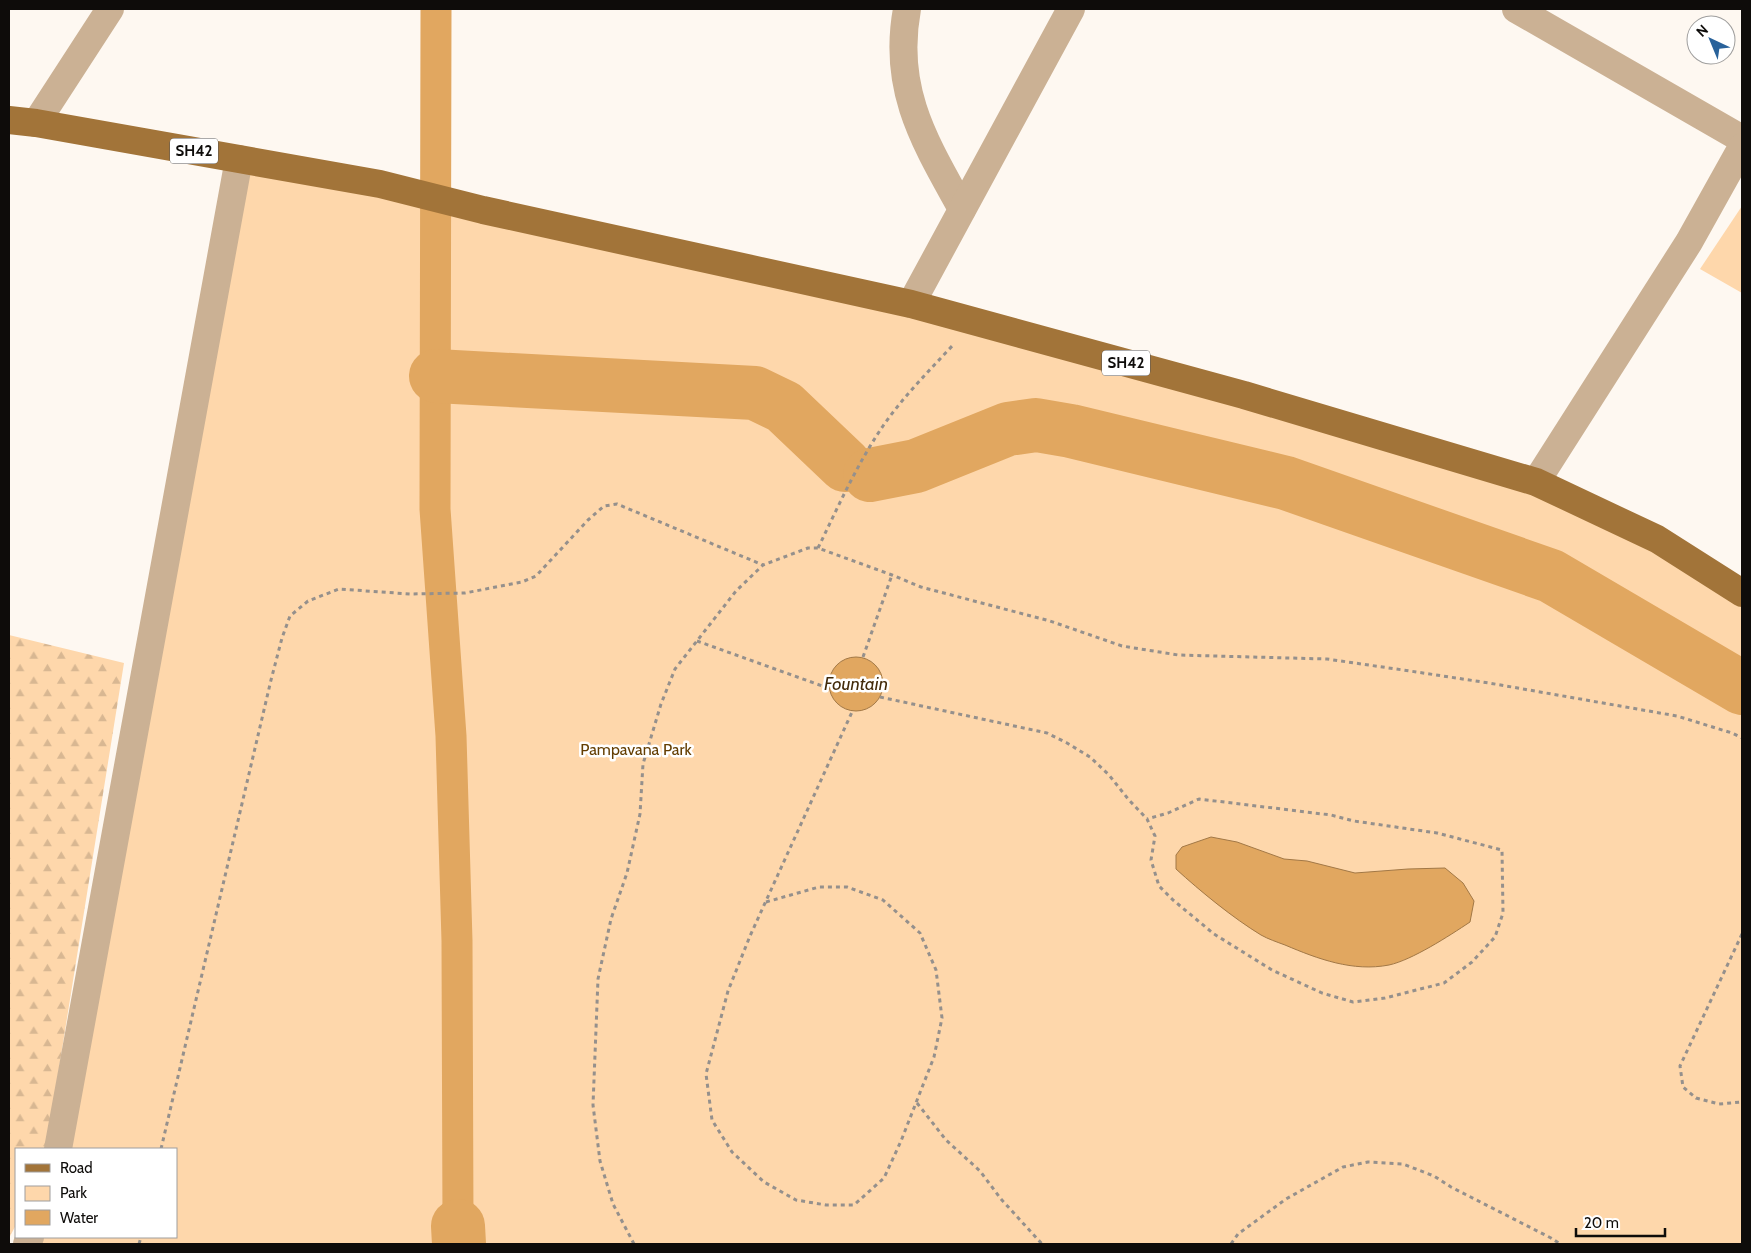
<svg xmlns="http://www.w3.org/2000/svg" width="1751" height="1253" viewBox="0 0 1751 1253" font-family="Cabin,sans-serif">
  <defs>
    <pattern id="forest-firs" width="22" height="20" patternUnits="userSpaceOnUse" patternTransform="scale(1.25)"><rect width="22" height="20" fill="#fed7ab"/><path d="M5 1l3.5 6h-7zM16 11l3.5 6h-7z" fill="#d8b792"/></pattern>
  </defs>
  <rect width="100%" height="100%" fill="#fef8f1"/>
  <g fill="#fed7ab">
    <path d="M239,159l672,145 625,178 206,111v651h-1715l3,-7h146v-88h-118z"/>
    <path d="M1742,206v87l-42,-24z"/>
  </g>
  <path fill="url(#forest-firs)" d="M9,635l115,28 -78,486h-30v76l-7,13z"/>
  <g fill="#e1a760" stroke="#a27846">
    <circle cx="856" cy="684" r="27"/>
    <path d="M1211,837l26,5 47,17 23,2 48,12 53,-4 37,-1 18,15 11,18 -4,21c-21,14 -58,38 -81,43 -36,7 -71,-6 -104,-20 -8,-3 -17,-6 -24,-10 -28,-17 -61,-44 -85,-66v-14l6,-8z"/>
  </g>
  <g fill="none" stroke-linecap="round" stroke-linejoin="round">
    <path stroke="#e1a760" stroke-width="31" d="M436,9l-1,500 16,227 6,205 1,285"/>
    <g stroke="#e1a760" stroke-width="54">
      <path d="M436,376l319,17 29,14 61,58"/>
      <path d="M870,475l46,-9 92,-37 28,-4 35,6 215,52 265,93 191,112"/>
      <path d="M458,1226l1,18"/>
    </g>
    <g stroke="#95908c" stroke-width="3" stroke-dasharray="4 4" stroke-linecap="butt">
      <path d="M818,548c20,-41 39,-84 65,-122 20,-29 45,-54 70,-81"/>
      <path d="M697,641l131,47"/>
      <path d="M863,657l29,-82"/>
      <path d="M880,697l167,36 20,10 23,14 19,18 20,25 18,19 8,17 -4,24 8,26 14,14 41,34 58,36 50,23 31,9 32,-4 59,-15 28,-21 23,-25 8,-24 -1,-63 -65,-17 -83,-12 -23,-6 -132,-16 -31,14 -21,6"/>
      <path d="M766,902l53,-15h28l36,13 37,33 16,37 6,48 -8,39 -33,84 -17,37 -30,27h-28l-30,-5 -32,-18 -32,-30 -20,-32 -6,-46 22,-83 22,-55 102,-224"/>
      <path d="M1742,934l-62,132 3,21 13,11 23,6 23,-2"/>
      <path d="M917,1103l29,37 34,31 21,28 41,45"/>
      <path d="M161,1149l110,-469 11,-42 8,-22 18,-15 31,-12 71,5 55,-1 57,-11 14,-6 52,-56 16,-14 13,-2 146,61"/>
      <path d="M139,1244l2,-7"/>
      <path d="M634,1244l-21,-40 -13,-43 -7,-56 5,-126 13,-60 16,-46 13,-59 3,-50 18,-60 14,-35 61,-78 27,-26 45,-17h10l74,27 29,12 129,34 72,25 56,9 149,4 83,12 79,12 188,33 55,17 10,5"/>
      <path d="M1231,1244l7,-10 48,-35 57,-32 25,-5 35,2 31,12 17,11 100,51 9,6"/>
    </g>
    <g stroke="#cbb194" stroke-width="28">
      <path d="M907,9c-15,81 18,133 55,200"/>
      <path d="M1516,9l226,130"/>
      <path d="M36,123l74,-114"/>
      <path d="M911,304l160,-295"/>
      <path d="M1536,482l153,-240 53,-95"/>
      <path d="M58,1149l181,-990"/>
      <path d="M27,1244l3,-7"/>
    </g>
    <path stroke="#a27439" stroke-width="28" d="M9,120l27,3 344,61 103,26 428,94 333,91 292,87 121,57 85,54"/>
  </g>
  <g text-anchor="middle" stroke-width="5" stroke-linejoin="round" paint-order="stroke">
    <g fill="#fff" stroke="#565554" stroke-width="1">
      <rect x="170" y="138.5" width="48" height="25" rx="4"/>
      <rect x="1102" y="350.5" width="48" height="25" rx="4"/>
    </g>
    <g font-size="15" font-weight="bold" fill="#0e0c0a">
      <text x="194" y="156">SH42</text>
      <text x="1126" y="368">SH42</text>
    </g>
    <g font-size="16" fill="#643e02" stroke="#fff">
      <text x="636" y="755">Pampavana Park</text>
    </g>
    <g font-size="18" font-style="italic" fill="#422a0a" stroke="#fff">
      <text x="856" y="690">Fountain</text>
    </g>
  </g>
  <rect width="1751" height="1253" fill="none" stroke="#0e0c0a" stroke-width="20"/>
  <rect x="15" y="1148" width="162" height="90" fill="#ffffff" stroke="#9f9e9d"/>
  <rect x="25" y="1164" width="25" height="8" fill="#a27439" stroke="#9f9e9d"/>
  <text x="60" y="1173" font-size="15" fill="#0e0c0a">Road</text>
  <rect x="25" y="1186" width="25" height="15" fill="#fed7ab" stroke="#9f9e9d"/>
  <text x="60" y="1198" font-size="15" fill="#0e0c0a">Park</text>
  <rect x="25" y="1210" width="25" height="15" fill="#e1a760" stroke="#9f9e9d"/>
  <text x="60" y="1223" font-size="15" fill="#0e0c0a">Water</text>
  <g transform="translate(1711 40) rotate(316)"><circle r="24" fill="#ffffff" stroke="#9f9e9d"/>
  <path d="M0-4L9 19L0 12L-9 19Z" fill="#29629a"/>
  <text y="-8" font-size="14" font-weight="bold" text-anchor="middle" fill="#0e0c0a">N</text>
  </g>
  <path d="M1576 1228v8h89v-8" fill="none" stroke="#0e0c0a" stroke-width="2.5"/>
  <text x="1584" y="1228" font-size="15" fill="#0e0c0a" stroke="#ffffff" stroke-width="4" paint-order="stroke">20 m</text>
</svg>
